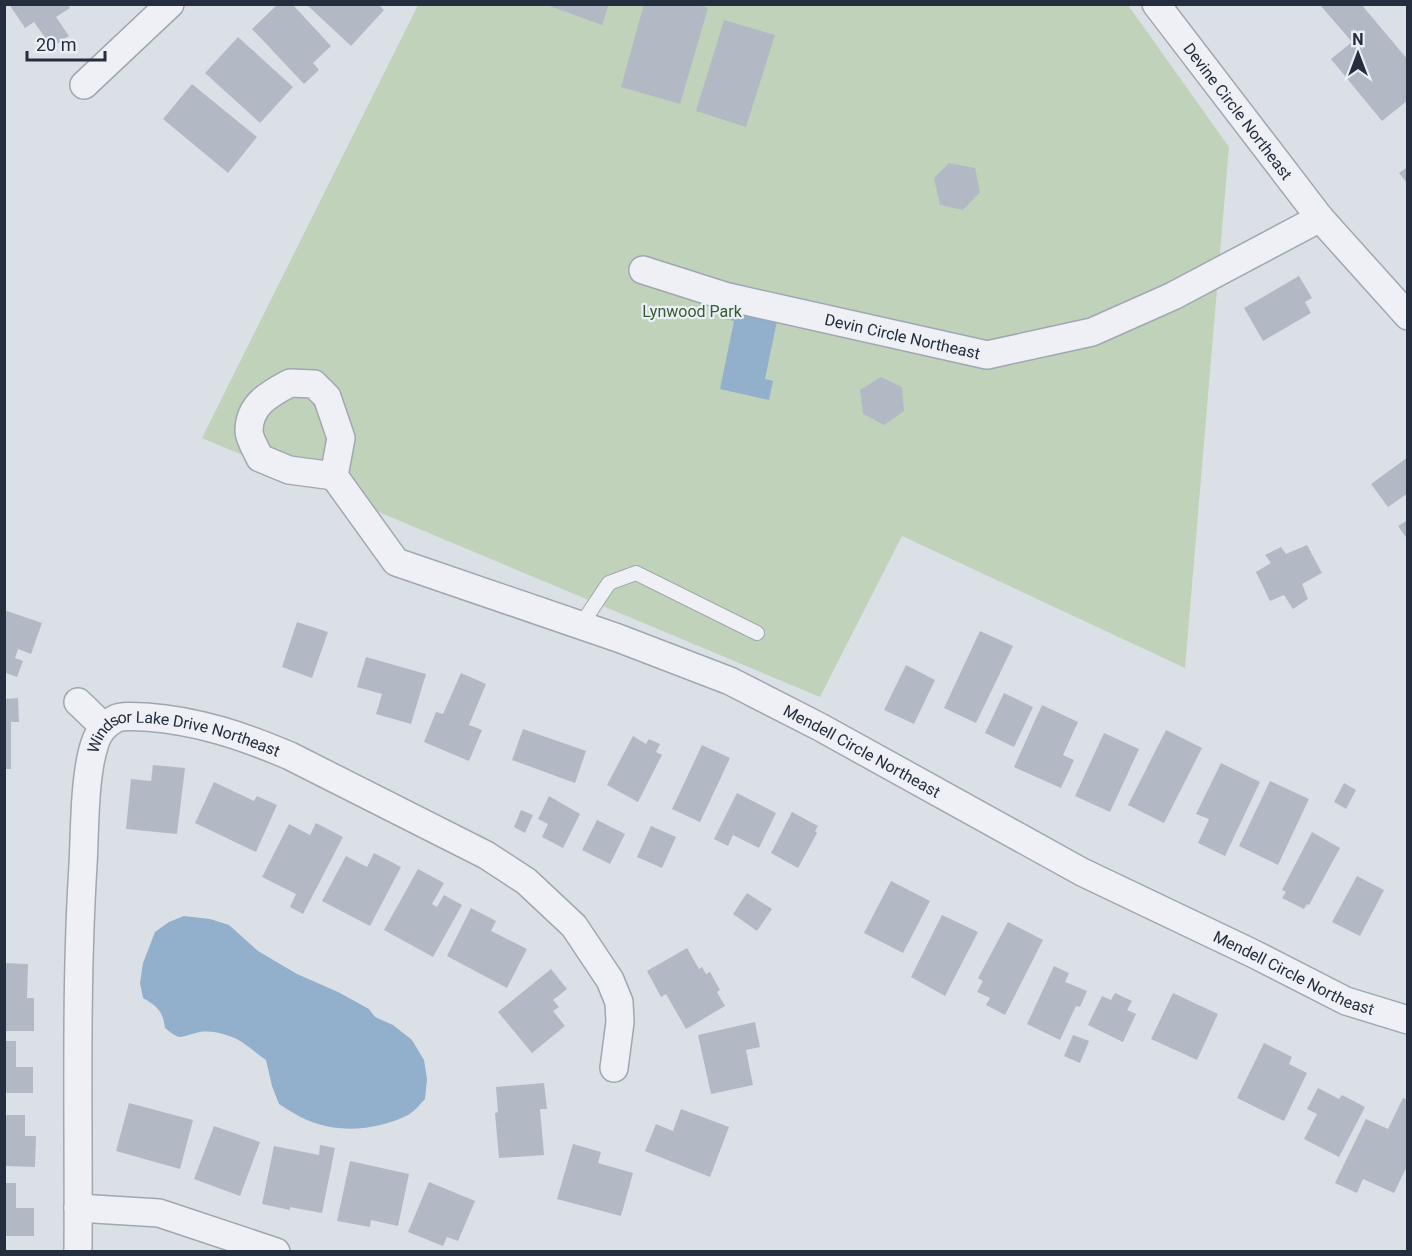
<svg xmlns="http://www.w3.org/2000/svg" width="1412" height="1256" viewBox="0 0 1412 1256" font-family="Roboto,sans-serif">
  <rect width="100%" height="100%" fill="#dbe0e7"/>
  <path fill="#c1d2bb" d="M418,5h710l101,142 -44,521 -283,-132 -82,161 -618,-259z"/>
  <g fill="#92afcb">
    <path d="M729,301l50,10 -14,68 8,2 -4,19 -49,-11 14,-68 -9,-2z"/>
    <path d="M184,916l26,3 19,6 29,26 39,23 41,18 31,17 6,8 18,8 19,15 12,20 3,19 -2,20c-5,5 -10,12 -17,16 -29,15 -70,19 -101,5 -9,-4 -19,-10 -28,-16l-7,-18 -6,-26c-12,-8 -23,-20 -37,-24 -10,-4 -23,-6 -33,-3 -17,4 -15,8 -31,-5 -2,-17 -8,-22 -22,-30l-3,-15 3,-20 12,-31 14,-10z"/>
  </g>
  <g fill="#b2b9c4">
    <path d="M9,4h59l2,4 -14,9 13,19 -17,11 -18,-25 -9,6z"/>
    <path d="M278,4h14l39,42 -18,17 6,7 -15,14 -52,-55z"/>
    <path d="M306,4h72l6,6 -33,36z"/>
    <path d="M544,4h65l-7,21z"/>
    <path d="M644,4h52l12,4 -28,96 -59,-17z"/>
    <path d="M1322,4h39l47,56v40l-26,21 -51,-62 21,-17 -31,-36z"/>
    <path d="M724,20l51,15 -29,92 -50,-16z"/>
    <path d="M238,37l55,50 -33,36 -55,-50z"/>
    <path d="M192,84l65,53 -29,36 -65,-54z"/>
    <path d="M949,163l26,5 5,24 -17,18 -23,-5 -6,-27z"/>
    <path d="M1408,167v17l-9,-11z"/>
    <path d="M1299,276l13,22 -7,4 6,11 -48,28 -19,-33z"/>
    <path d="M881,377l21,10 2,24 -20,14 -21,-11 -3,-24z"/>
    <path d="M1408,457v36l-20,14 -17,-23z"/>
    <path d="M1408,520v20l-10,-14z"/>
    <path d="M1307,545l15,28 -20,11 6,15 -15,10 -9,-14 -14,6 -14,-29 15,-9 -6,-8 16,-8 5,7z"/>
    <path d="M4,610l38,13 -11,31 -13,-5 -3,9 8,3 -6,16 -11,-4 -2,3z"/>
    <path d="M297,622l31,10 -16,46 -30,-11z"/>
    <path d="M980,631l33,15 -37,77 -32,-15z"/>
    <path d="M366,657l60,17 -15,50 -35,-10 6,-20 -25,-7z"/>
    <path d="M906,665l29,15 -21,44 -30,-14z"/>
    <path d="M461,673l25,11 -17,41 13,5 -13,31 -45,-19 12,-30 7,2z"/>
    <path d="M1004,693l29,14 -19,40 -29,-14z"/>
    <path d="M18,698l1,24h-8v47h-7v-70z"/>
    <path d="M1042,705l36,17 -15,33 11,5 -13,28 -47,-21z"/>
    <path d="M523,729l63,22 -11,32 -63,-23z"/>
    <path d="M1166,730l36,18 -38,75 -36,-18z"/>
    <path d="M1104,733l35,16 -29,63 -35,-16z"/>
    <path d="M633,736l13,8 3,-5 11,5 -4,8 6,3 -24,47 -31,-17z"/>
    <path d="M702,745l28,13 -30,64 -28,-13z"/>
    <path d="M1221,763l39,19 -35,74 -27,-13 11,-24 -13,-5z"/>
    <path d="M153,765l32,3 -8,66 -51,-5 5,-50 20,2z"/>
    <path d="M1270,781l39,18 -31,66 -39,-19z"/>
    <path d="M214,782l40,19 3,-5 20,9 -21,47 -61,-29z"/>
    <path d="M1344,783l12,7 -10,19 -12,-7z"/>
    <path d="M737,793l39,20 -17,35 -26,-13 -5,11 -14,-7z"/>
    <path d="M549,796l31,18 -17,34 -21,-11 6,-13 -10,-5z"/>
    <path d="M521,810l12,5 -8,18 -11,-6z"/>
    <path d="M792,812l26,14 -3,5 2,2 -19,35 -27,-15z"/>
    <path d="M597,820l28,14 -15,30 -28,-14z"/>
    <path d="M316,823l27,14 -40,77 -13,-7 6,-13 -34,-17 27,-53 21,11z"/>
    <path d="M651,826l25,11 -14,31 -25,-11z"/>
    <path d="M1312,832l28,16 -31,57 -2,-1 -3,5 -22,-11 4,-6 -4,-2z"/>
    <path d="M374,853l27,14 -31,59 -48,-25 24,-45 21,11z"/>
    <path d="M418,869l26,14 -12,21 5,3 7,-12 18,10 -29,52 -49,-27z"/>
    <path d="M1357,876l27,14 -24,46 -28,-14z"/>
    <path d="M891,881l39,20 -27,52 -39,-20z"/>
    <path d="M747,893l25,16 -15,22 -24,-17z"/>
    <path d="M471,908l25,13 -5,10 36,18 -20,39 -60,-32z"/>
    <path d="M942,915l36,17 -33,64 -34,-19z"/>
    <path d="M1008,922l35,18 -38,75 -19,-10 4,-7 -13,-6 6,-11 -5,-3z"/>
    <path d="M687,948l12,21 3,-2 4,7 4,-2 10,18 -3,2 8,14 -39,23 -20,-35 -5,3 -14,-26z"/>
    <path d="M4,963l24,1 -1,34h7v33h-30z"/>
    <path d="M1054,966l15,7 -4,9 22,9 -7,16 -4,-1 -16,34 -33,-16z"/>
    <path d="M551,969l16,20 -14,11 6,7 -6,4 12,15 -33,27 -34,-41z"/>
    <path d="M1115,993l17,8 -5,9 9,4 -13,28 -35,-17 14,-29 9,4z"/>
    <path d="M1173,993l45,21 -21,46 -46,-21z"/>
    <path d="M755,1022l5,25 -14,3 7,35 -42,9 -13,-59z"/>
    <path d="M1073,1035l16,6 -9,22 -16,-7z"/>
    <path d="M4,1041h12v26h17v26h-29z"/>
    <path d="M1264,1043l28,14 -3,7 18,9 -23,48 -47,-23z"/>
    <path d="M544,1083l3,26h-7l4,46 -45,3 -4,-45 3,-1 -2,-25z"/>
    <path d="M1318,1088l21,11 3,-4 23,12 -26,50 -35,-18 13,-25 -10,-5z"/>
    <path d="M1403,1098l5,2v64l-14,29 -31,-14 -6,14 -22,-10 31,-64 22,10z"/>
    <path d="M129,1103l64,17 -13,49 -64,-18z"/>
    <path d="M681,1109l48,18 -19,50 -65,-26 11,-27 17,7z"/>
    <path d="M4,1115h21v21h11l-1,31 -31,-1z"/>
    <path d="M214,1126l46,16 -20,54 -46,-17z"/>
    <path d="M573,1144l28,8 -3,11 35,10 -12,43 -64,-17z"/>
    <path d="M320,1145l15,3 -13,65 -32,-6v3l-28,-6 12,-58 45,9z"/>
    <path d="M350,1161l59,13 -11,52 -27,-6 -1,7 -33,-6z"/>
    <path d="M429,1182l46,19 -17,40 -11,-4 -4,9 -35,-14z"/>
    <path d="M4,1183h12v25h18v28h-30z"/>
  </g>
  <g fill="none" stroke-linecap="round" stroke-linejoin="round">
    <defs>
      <path id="lane" d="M581,625l28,-42 27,-10 121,60"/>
      <g id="street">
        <path id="s1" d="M1156,4l164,214 88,98"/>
        <path d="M84,85l86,-81"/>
        <path id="s2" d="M643,270l85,27 259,58 105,-23 81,-36 147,-78"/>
        <path d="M290,383l24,1 13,13 14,41 -7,38 -45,-6 -29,-12c-3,-7 -11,-19 -11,-27 0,-26 20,-37 41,-48z"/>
        <path id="s3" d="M334,476l62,86 222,76 112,43 90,46 262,145 170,81 94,48 62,19"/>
        <path d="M78,702l26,25"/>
        <path d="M78,1208l81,5 117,39"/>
        <path id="s4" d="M78,1252c1,-130 -3,-258 5,-387 2,-36 1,-90 12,-122 3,-10 11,-19 20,-24 8,-4 22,-2 31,-2 53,4 97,19 144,39l196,99 40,26 48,45 36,54 9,22 1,20 -6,46"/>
      </g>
    </defs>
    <use href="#lane" stroke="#a0a7b1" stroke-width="16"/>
    <use href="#street" stroke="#a0a7b1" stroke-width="30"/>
    <use href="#lane" stroke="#eef0f5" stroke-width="14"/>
    <use href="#street" stroke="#eef0f5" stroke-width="27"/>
  </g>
  <g text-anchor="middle" stroke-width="4.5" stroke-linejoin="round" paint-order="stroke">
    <g font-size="16" fill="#242e3e" stroke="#eaeff5">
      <text dy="6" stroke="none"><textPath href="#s1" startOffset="135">Devine Circle Northeast</textPath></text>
      <text dy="6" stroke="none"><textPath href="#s2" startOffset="268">Devin Circle Northeast</textPath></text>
      <text dy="6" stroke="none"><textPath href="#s3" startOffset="610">Mendell Circle Northeast</textPath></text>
      <text dy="6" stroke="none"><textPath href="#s4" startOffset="606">Windsor Lake Drive Northeast</textPath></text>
      <text dy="6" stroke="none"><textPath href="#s3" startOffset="1096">Mendell Circle Northeast</textPath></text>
    </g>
    <g font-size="16" fill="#395b30" stroke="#eaeff5">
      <text x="692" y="317">Lynwood Park</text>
    </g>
  </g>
  <rect width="1412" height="1256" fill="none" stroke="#242e3e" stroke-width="12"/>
  <g transform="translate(1358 54)" stroke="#eaeff5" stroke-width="4.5" paint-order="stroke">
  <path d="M0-4.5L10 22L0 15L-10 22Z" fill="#242e3e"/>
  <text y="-9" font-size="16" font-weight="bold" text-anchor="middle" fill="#242e3e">N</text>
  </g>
  <path d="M27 51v9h78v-9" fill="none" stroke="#242e3e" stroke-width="3"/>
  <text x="36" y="51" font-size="18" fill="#242e3e" stroke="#eaeff5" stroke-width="4.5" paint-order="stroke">20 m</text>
</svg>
